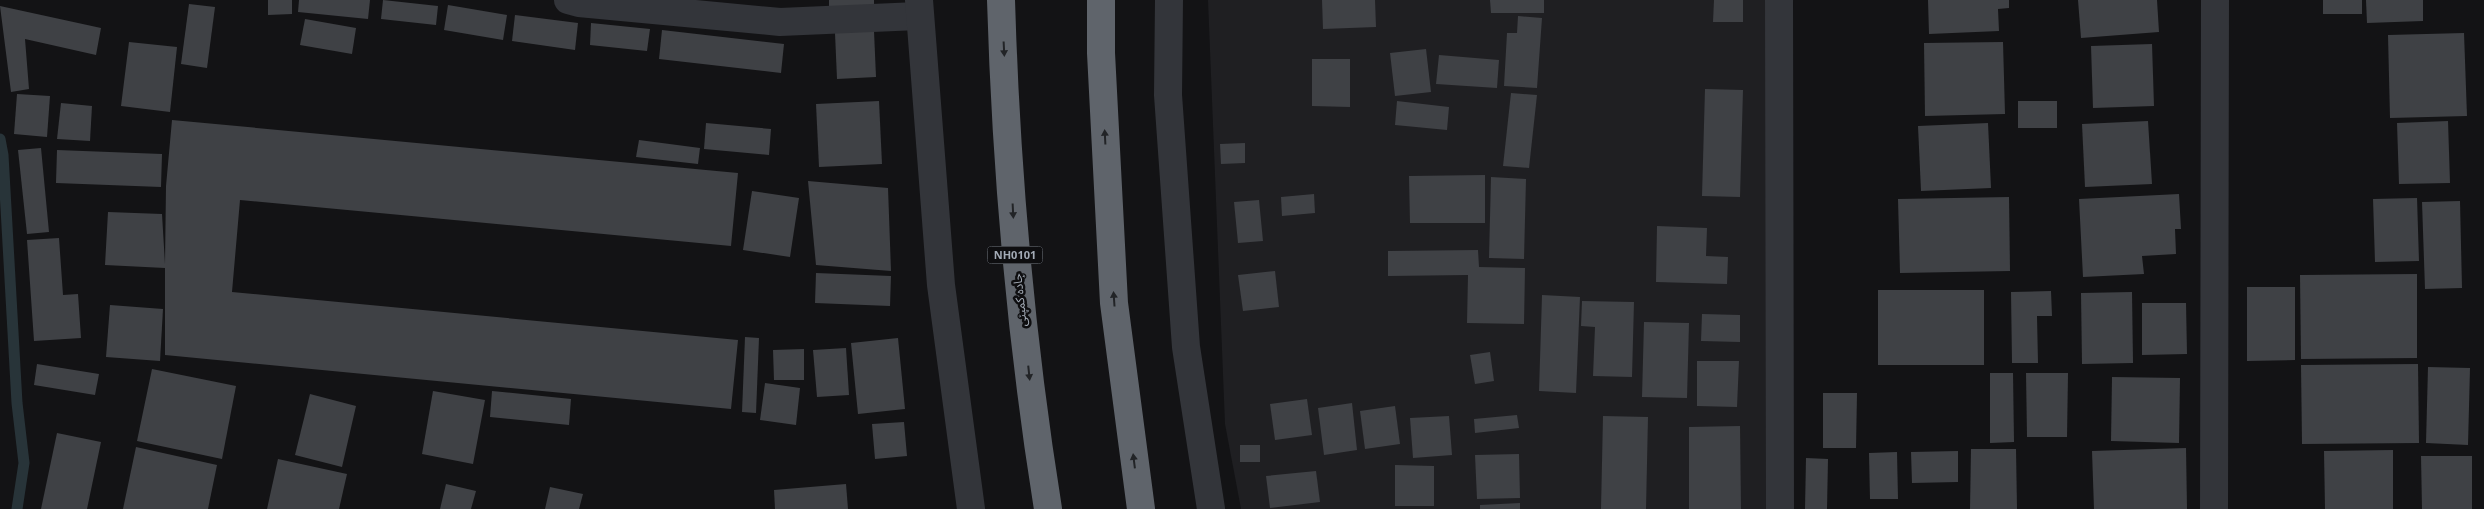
<svg xmlns="http://www.w3.org/2000/svg" width="2484" height="509" viewBox="0 0 2484 509" font-family="'Noto Sans','Noto Sans Arabic',sans-serif">
  <rect width="100%" height="100%" fill="#131315"/>
  <path fill="#1f1f22" d="M1208,0h559l-1,509h-525l-16,-85z"/>
  <g fill="none" stroke-linecap="round" stroke-linejoin="round">
    <path stroke="#283439" stroke-width="11" d="M0,139l3,16 14,248 7,60 -7,46"/>
  </g>
  <g fill="#3f4145">
    <path d="M268,0h24v14l-24,1z"/>
    <path d="M299,0h71l-2,19 -70,-7z"/>
    <path d="M383,0l55,6 -2,19 -55,-6z"/>
    <path d="M829,0h45v9l-45,-1z"/>
    <path d="M1322,0h53l1,27 -53,2z"/>
    <path d="M1490,0h54v13h-53z"/>
    <path d="M1714,0h29v22h-30z"/>
    <path d="M1928,0h81v8l-11,1 1,22 -70,3z"/>
    <path d="M2078,0h79l2,32 -78,6z"/>
    <rect x="2323" y="0" width="39" height="14"/>
    <path d="M2366,0h57v21l-56,2z"/>
    <path d="M189,4l26,3 -8,61 -26,-4z"/>
    <path d="M448,5l59,10 -4,25 -59,-10z"/>
    <path d="M0,6l101,22 -5,27 -71,-16 4,50 -18,3z"/>
    <path d="M515,15l63,8 -3,27 -63,-9z"/>
    <path d="M1518,16l24,2 -5,70 -33,-2 3,-53h10z"/>
    <path d="M305,19l51,9 -4,26 -52,-9z"/>
    <path d="M591,23l59,6 -3,22 -57,-6z"/>
    <path d="M662,30l122,14 -3,29 -122,-14z"/>
    <path d="M874,31l2,46 -39,2 -2,-46z"/>
    <path d="M2464,33l3,83 -77,2 -2,-83z"/>
    <path d="M129,42l48,5 -7,65 -49,-6z"/>
    <path d="M2003,42l2,72 -80,2 -1,-73z"/>
    <path d="M2152,44l2,62 -61,2 -2,-62z"/>
    <path d="M1426,49l5,43 -36,4 -5,-43z"/>
    <path d="M1439,55l60,5 -2,28 -61,-4z"/>
    <path d="M1312,59h38v48l-38,-1z"/>
    <path d="M1705,89l38,1 -3,107 -38,-1z"/>
    <path d="M1511,93l26,2 -8,73 -26,-2z"/>
    <path d="M17,94l33,2 -3,41 -33,-3z"/>
    <path d="M879,101l3,63 -63,3 -3,-63z"/>
    <path d="M1397,101l52,6 -2,23 -52,-5z"/>
    <rect x="2018" y="101" width="39" height="27"/>
    <path d="M61,103l31,3 -2,35 -33,-2z"/>
    <path d="M172,120l566,53 -7,73 -491,-46 -8,92 506,48 -7,69 -566,-54v-87l-60,-3 3,-53 54,2 3,50 1,-78z"/>
    <path d="M2148,121l4,63 -67,3 -3,-63z"/>
    <path d="M2448,121l2,62 -51,1 -2,-61z"/>
    <path d="M706,123l65,6 -2,26 -65,-6z"/>
    <path d="M1988,123l3,65 -70,3 -3,-65z"/>
    <path d="M639,140l61,8 -2,16 -62,-7z"/>
    <path d="M1245,143v20l-24,1 -1,-20z"/>
    <path d="M41,148l8,84 -22,2 -9,-84z"/>
    <path d="M57,150l105,4 -1,33 -105,-4z"/>
    <path d="M1485,175v48h-75l-1,-47z"/>
    <path d="M1491,177l35,2 -2,80 -35,-1z"/>
    <path d="M808,181l80,7 3,83 -75,-6z"/>
    <path d="M752,191l47,7 -9,59 -47,-7z"/>
    <path d="M1314,194l1,19 -33,3 -1,-19z"/>
    <path d="M2179,194l2,35h-6l1,25 -34,2 2,18 -61,3 -4,-78z"/>
    <path d="M2009,197l1,74 -110,2 -2,-74z"/>
    <path d="M2417,198l2,63 -44,1 -2,-63z"/>
    <path d="M1259,200l4,41 -25,2 -4,-41z"/>
    <path d="M2460,201l2,87 -37,1 -3,-87z"/>
    <path d="M1657,226l50,2 -1,28 22,1 -1,27 -71,-2z"/>
    <path d="M59,238l4,57 15,-1 3,44 -47,3 -7,-101z"/>
    <path d="M1478,250l1,17 46,1 -1,56 -57,-1 1,-48 -80,1v-25z"/>
    <path d="M1275,271l4,36 -36,4 -5,-36z"/>
    <path d="M816,273l75,3 -1,30 -75,-3z"/>
    <path d="M2417,274v84l-116,1 -1,-84z"/>
    <path d="M2247,287h48v73l-48,1z"/>
    <rect x="1878" y="290" width="106" height="75"/>
    <path d="M2051,291l1,25h-15l1,47h-26l-1,-71z"/>
    <path d="M2132,292l1,71 -51,1 -1,-71z"/>
    <path d="M1542,295l38,2 -4,96 -37,-2z"/>
    <path d="M1582,301l52,1 -2,75 -39,-1 2,-49 -14,-1z"/>
    <path d="M2142,303h44l1,51 -45,1z"/>
    <path d="M110,305l53,4 -3,52 -54,-4z"/>
    <path d="M1702,314l38,1v27l-39,-1z"/>
    <path d="M1644,322l45,1 -2,75 -45,-1z"/>
    <path d="M745,337l14,1 -3,75 -14,-1z"/>
    <path d="M898,338l7,71 -47,5 -7,-71z"/>
    <path d="M846,348l3,47 -32,2 -4,-47z"/>
    <path d="M804,349v31h-30l-1,-30z"/>
    <path d="M1490,352l4,29 -19,3 -5,-29z"/>
    <path d="M1697,361h42l-2,46 -40,-1z"/>
    <path d="M37,364l62,10 -4,21 -61,-10z"/>
    <path d="M2418,364l1,79 -117,1 -1,-79z"/>
    <path d="M2428,367l42,1 -2,77 -42,-2z"/>
    <path d="M152,369l84,17 -14,73 -85,-18z"/>
    <path d="M1990,373h23l1,69 -24,1z"/>
    <path d="M2026,373h42l-1,64h-40z"/>
    <path d="M2112,377l68,1 -1,65 -68,-2z"/>
    <path d="M765,383l35,5 -4,37 -36,-5z"/>
    <path d="M433,391l52,9 -12,64 -51,-10z"/>
    <path d="M492,391l79,8 -2,26 -79,-8z"/>
    <path d="M1823,393h34l-1,55h-33z"/>
    <path d="M310,394l46,12 -14,61 -47,-12z"/>
    <path d="M1307,399l5,36 -37,5 -5,-36z"/>
    <path d="M1352,403l5,47 -33,5 -6,-47z"/>
    <path d="M1395,406l5,38 -35,5 -5,-38z"/>
    <path d="M1517,415l2,13 -44,5 -1,-14z"/>
    <path d="M1449,416l3,39 -39,3 -3,-40z"/>
    <path d="M1603,416l45,1 -2,92h-45z"/>
    <path d="M904,422l3,34 -32,3 -3,-35z"/>
    <path d="M1740,426l1,83h-52v-82z"/>
    <path d="M57,433l44,9 -14,67h-46z"/>
    <rect x="1240" y="445" width="20" height="17"/>
    <path d="M136,447l81,18 -9,44h-85z"/>
    <path d="M2186,448l1,61h-93l-2,-58z"/>
    <path d="M1971,449h45l1,60h-47z"/>
    <path d="M2393,450v59h-68l-1,-58z"/>
    <path d="M1958,451v31l-46,1 -1,-31z"/>
    <path d="M1897,452l1,47h-28l-1,-46z"/>
    <path d="M1519,454l1,44 -43,1 -2,-44z"/>
    <path d="M2421,456h51v53h-50z"/>
    <path d="M1806,458l22,1 -1,50h-22z"/>
    <path d="M278,459l69,15 -8,35h-72z"/>
    <path d="M1395,465l39,1v40h-39z"/>
    <path d="M1316,471l4,31 -50,6 -4,-32z"/>
    <path d="M446,484l30,7 -5,18h-31z"/>
    <path d="M846,484l2,25h-73l-1,-19z"/>
    <path d="M550,487l33,7 -4,15h-34z"/>
    <path d="M1520,503v6h-40v-4z"/>
  </g>
  <g fill="none" stroke-linecap="round" stroke-linejoin="round">
    <g stroke="#33353a" stroke-width="28">
      <path d="M568,0l11,3 201,19 138,-6"/>
      <path d="M919,0l22,285 30,224"/>
      <path d="M1169,0l-1,95 18,252 25,162"/>
      <path d="M1779,0l1,509"/>
      <path d="M2214,509l1,-509"/>
    </g>
    <g stroke="#5f646b" stroke-width="28">
      <path d="M1001,0c5,170 20,341 47,509"/>
      <path d="M1101,0v53l13,250 27,206"/>
    </g>
  </g>
  <defs><path id="oneway-solid" d="M-6-.8H1V-3.2L6.5 0L1 3.2V.8H-6Z" transform="scale(1.25)"/></defs>
  <g fill="#222427">
    <use href="#oneway-solid" transform="translate(1004 49) rotate(87)"/>
    <use href="#oneway-solid" transform="translate(1105 137) rotate(-93)"/>
    <use href="#oneway-solid" transform="translate(1013 211) rotate(87)"/>
    <use href="#oneway-solid" transform="translate(1114 299) rotate(-94)"/>
    <use href="#oneway-solid" transform="translate(1029 373) rotate(84)"/>
    <use href="#oneway-solid" transform="translate(1134 461) rotate(-97)"/>
  </g>
  <g text-anchor="middle" stroke-width="5" stroke-linejoin="round" paint-order="stroke">
    <rect fill="#0e0e10" stroke="#767c84" stroke-width="1" x="987.5" y="246.5" width="55" height="17" rx="4"/>
    <g font-size="11" font-weight="bold" fill="#a3abb6">
      <text x="1015" y="259">NH0101</text>
    </g>
    <g font-size="12" fill="#a3abb6" stroke="#0e0e10">
      <text transform="translate(1020 300) rotate(-96)" y="4">جاده کمپنی</text>
    </g>
  </g>
</svg>
